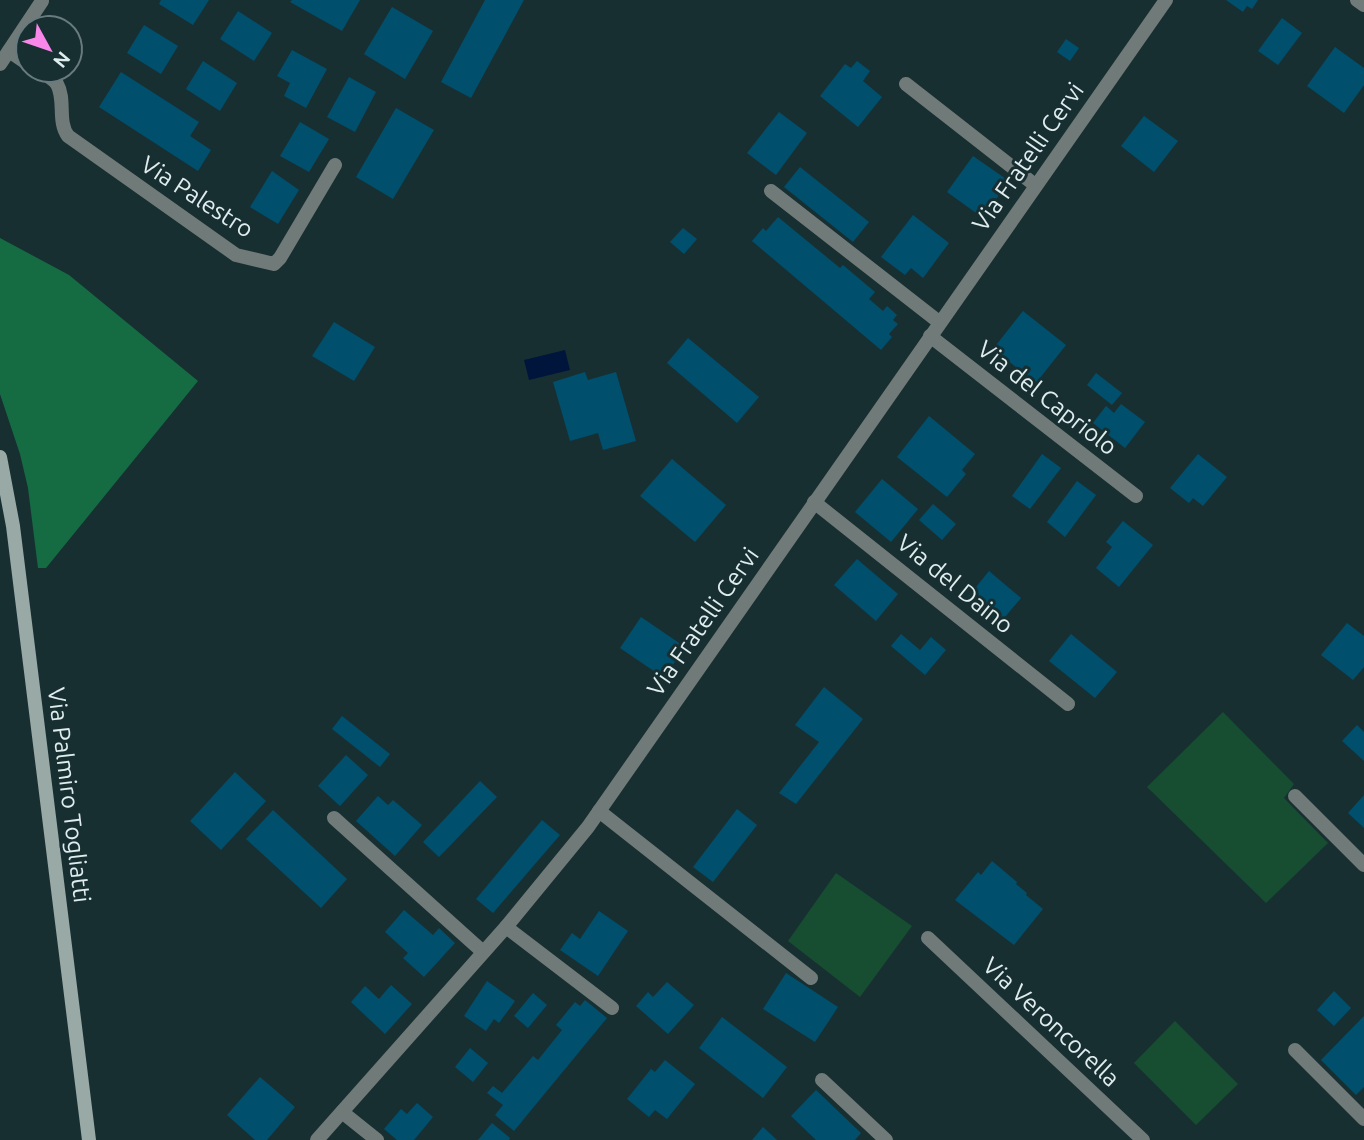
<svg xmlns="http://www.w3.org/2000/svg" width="1364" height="1140" viewBox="0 0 1364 1140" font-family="Ubuntu,sans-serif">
  <rect width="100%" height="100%" fill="#182f32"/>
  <g fill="#174d31">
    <path d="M1223,712l71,72 -10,14 44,45 -62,60 -119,-116z"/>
    <path d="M836,873l76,53 -52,71 -72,-56z"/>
    <path d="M1175,1021l63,63 -42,41 -62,-62z"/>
  </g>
  <path fill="#156c43" d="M0,238l69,37 129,106 -152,187h-8l-10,-80 -8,-34 -20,-60z"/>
  <path fill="#00153c" d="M565,350l5,20 -41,10 -5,-20z"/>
  <g fill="#004f6d">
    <path d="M161,0h48l-16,25 -34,-21z"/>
    <path d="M292,0h68l-18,31 -52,-29z"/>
    <path d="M485,0h39l-53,98 -30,-16z"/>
    <path d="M1226,0h32l-6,9 -5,-3 -4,6z"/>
    <path d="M392,7l41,24 -28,48 -41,-25z"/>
    <path d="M238,11l34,22 -18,28 -34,-22z"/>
    <path d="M1282,18l20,15 -24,32 -20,-14z"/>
    <path d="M144,25l34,21 -17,28 -34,-21z"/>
    <path d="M1066,39l13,9 -9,13 -13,-9z"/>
    <path d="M1335,47l29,21v17l-20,28 -37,-27z"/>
    <path d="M292,50l35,19 -21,39 -22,-12 6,-13 -13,-7z"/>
    <path d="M203,61l34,22 -17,28 -34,-22z"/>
    <path d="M857,61l13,10 -7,10 19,16 -24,30 -38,-31 25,-32 6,4z"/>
    <path d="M121,72l78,50 -9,14 21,14 -13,21 -99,-64z"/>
    <path d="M349,77l27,15 -21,40 -28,-15z"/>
    <path d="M396,108l38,22 -41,69 -37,-22z"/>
    <path d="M779,112l28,21 -31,42 -29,-22z"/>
    <path d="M1144,116l34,25 -24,31 -33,-26z"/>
    <path d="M300,122l29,17 -20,33 -29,-16z"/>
    <path d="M973,156l36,25 -26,37 -36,-26z"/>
    <path d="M800,167l69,55 -16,20 -69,-55z"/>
    <path d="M272,171l27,19 -21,34 -28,-17z"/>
    <path d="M913,215l36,28 -26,35 -12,-10 -6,7 -24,-18z"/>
    <path d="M778,217l62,51 3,-3 32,27 -6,7 14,12 4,-5 10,9 -4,5 5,4 -9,10 3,3 -11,13 -129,-109 11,-13 3,3z"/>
    <path d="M683,228l14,11 -13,15 -14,-12z"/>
    <path d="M1023,311l43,34 -30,38 -43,-34z"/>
    <path d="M334,322l41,25 -21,34 -42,-25z"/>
    <path d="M688,338l71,59 -22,26 -70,-60z"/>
    <path d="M585,372l3,8 28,-8 20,69 -33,9 -5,-17 -28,8 -17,-59z"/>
    <path d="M1096,373l26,20 -10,12 -25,-20z"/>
    <path d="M1121,404l24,18 -20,26 -32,-25 13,-17 8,7z"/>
    <path d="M929,416l46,38 -13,16 4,4 -19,23 -50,-40z"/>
    <path d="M1042,454l19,14 -31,41 -18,-13z"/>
    <path d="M1198,454l29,23 -24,29 -10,-8 -4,5 -19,-15z"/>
    <path d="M672,459l54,46 -31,37 -55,-46z"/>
    <path d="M882,479l36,30 -27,33 -36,-30z"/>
    <path d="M1077,481l19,14 -31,42 -18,-15z"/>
    <path d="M933,504l23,20 -14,16 -23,-20z"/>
    <path d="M1123,521l30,24 -34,42 -23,-19 16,-21 -6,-5z"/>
    <path d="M857,559l41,35 -22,27 -42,-36z"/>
    <path d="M989,571l32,27 -21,25 -32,-26z"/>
    <path d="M641,617l44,30 -21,31 -44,-30z"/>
    <path d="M1347,623l17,13v31l-11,13 -32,-25z"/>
    <path d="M901,634l19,16 11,-13 15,13 -21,25 -34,-29z"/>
    <path d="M1071,634l46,38 -22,26 -46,-37z"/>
    <path d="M824,687l39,32 -67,85 -17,-11 40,-51 -24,-17z"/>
    <path d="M342,716l48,38 -10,13 -48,-38z"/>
    <path d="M1357,725l7,7v29l-22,-20z"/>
    <path d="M346,755l22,20 -28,31 -22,-20z"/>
    <path d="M235,772l31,29 -45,49 -31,-29z"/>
    <path d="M480,781l17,16 -58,60 -16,-15z"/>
    <path d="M1364,795v33l-16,-15z"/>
    <path d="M378,796l10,9 5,-5 29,25 -27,31 -39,-35z"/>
    <path d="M737,809l20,16 -44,57 -20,-15z"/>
    <path d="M273,810l74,69 -26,29 -75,-69z"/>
    <path d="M542,820l18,15 -67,78 -17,-14z"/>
    <path d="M992,861l25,21 -1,2 11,9 -1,2 17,14 -29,36 -59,-45 23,-28 3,3z"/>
    <path d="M404,910l29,25 6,-7 16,15 -31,34 -21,-19 5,-5 -23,-21z"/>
    <path d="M599,911l29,20 -30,45 -38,-26 12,-17 8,6z"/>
    <path d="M786,973l52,34 -23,35 -52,-33z"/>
    <path d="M487,981l28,20 -16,22 -5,-4 -8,12 -22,-15z"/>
    <path d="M667,982l27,23 -26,29 -32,-28 12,-14 5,5z"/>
    <path d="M391,985l21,19 -27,30 -34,-32 14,-16 14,13z"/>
    <path d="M1334,991l17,17 -17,18 -17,-16z"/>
    <path d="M533,993l14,12 -19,23 -14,-12z"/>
    <path d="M585,1000l22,18 -93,113 -19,-16 8,-10 -16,-12 6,-7 9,7 31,-37 5,4 24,-30 -6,-5 19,-23 5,4z"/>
    <path d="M1364,1016v71l-8,8 -35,-35z"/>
    <path d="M722,1017l65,50 -24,31 -64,-50z"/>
    <path d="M470,1048l18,15 -15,19 -18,-15z"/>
    <path d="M665,1060l30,24 -28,35 -12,-9 -6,7 -22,-18 24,-30 4,3z"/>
    <path d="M260,1077l35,30 -28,33h-12l-28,-25z"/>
    <path d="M816,1090l45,43 -6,7h-39l-25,-24z"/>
    <path d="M417,1103l16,14 -19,23h-17l-13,-11 17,-20 6,5z"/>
    <path d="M492,1123l18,15 -1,2h-31z"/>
    <path d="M763,1127l14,13h-25z"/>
  </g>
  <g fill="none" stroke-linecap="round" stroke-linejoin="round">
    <path stroke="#707b79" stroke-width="14" d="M1295,1050l69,69"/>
    <g stroke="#707b79" stroke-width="14">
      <path d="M1357,0l7,5"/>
      <path d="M9,51l19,13"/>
      <path d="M0,64l42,-63"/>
      <path d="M38,70c6,4 15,8 19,14 9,16 0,37 11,52l168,119 38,9 6,-6 55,-93"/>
      <path d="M906,84l129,101"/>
      <path d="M771,191l168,131"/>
      <path d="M930,336l206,160"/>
      <path d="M814,502l254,202"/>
      <path d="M1295,796l69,69"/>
      <path d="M599,811l212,167"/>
      <path d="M334,818l149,134"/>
      <path d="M506,927l106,81"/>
      <path d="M928,938l215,202"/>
      <path d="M822,1080l64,60"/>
      <path d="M342,1112l35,28"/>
      <path d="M317,1140l189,-213 82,-100 578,-827"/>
    </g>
    <path stroke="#98a9a6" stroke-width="14" d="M0,457l13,69 76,614"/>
  </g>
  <g text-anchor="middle" stroke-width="6" stroke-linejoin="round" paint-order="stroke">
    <g font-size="24" fill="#e0edef" stroke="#182f32">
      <text transform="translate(1028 157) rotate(-55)" y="8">Via Fratelli Cervi</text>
      <text transform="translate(197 197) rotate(33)" y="8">Via Palestro</text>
      <text transform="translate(1047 398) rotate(38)" y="8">Via del Capriolo</text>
      <text transform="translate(955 584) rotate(39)" y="8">Via del Daino</text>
      <text transform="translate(703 622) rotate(-55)" y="8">Via Fratelli Cervi</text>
      <text transform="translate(69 795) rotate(83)" y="8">Via Palmiro Togliatti</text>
      <text transform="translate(1051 1022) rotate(43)" y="8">Via Veroncorella</text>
    </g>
  </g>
  <g transform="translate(49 49) rotate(130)"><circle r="33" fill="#182f32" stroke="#687b7e" stroke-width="2"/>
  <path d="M0-5L12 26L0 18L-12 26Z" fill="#f987e9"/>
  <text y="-10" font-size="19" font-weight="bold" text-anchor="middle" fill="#e0edef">N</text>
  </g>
</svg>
